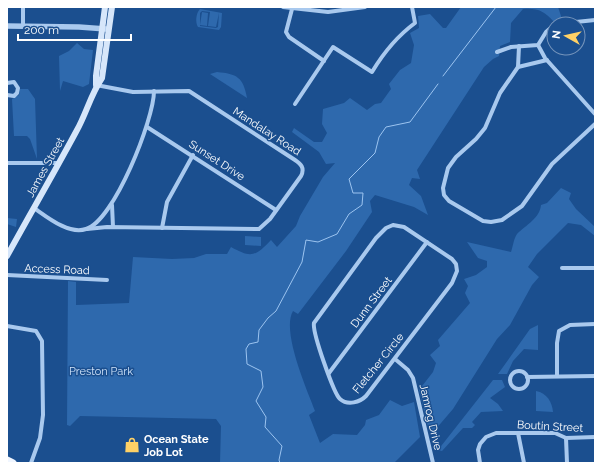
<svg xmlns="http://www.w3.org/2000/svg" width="602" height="470" viewBox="0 0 602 470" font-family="Raleway,sans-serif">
  <rect width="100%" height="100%" fill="#1b4f8f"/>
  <g fill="#2e69ad" fill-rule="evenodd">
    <path d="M461,7h97l4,12 -8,3c-10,-11 -16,-14 -31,-13l-12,14 -1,19 -10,4 -1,10 -6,3 -9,8 -67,103 3,9 -8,-1 -3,7 12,11 7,19 -14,-8 -39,-12 -5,6 2,11 -26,39 -48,63 -5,-3c-12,20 14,79 22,100l-6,4 11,28 13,-9 24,1 8,-10 1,-5 13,-5 11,-15 12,6 12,-4 6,35 -26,26h-174l1,-37 -5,-7 -136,-3 -10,10 -3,-1 1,-144 8,1v23l53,-2 4,-46 39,2 22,-1 12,-4h21l4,-7c20,11 24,10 40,-7l6,7 19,-21 4,-10 23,-39 12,-14 -9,1 -7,-12 -27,-20 2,-4 20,14h8l5,-9 -5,-9 1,-15 21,-6 6,-5 17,12 8,-6 6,-1 10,-14 -2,-5 11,-14 11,-7 3,-18 -4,-12 9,-5 -1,-12 12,-2 13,14h3z"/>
    <path d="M200,9l22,4 -1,14 -2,3 -21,-3c-3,-5 -2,-14 2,-18zM202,11l8,1 -2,14 8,1 3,-14 -1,14 -2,1 -16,-2v-13z"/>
    <path d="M202,12l6,1 -1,13 -7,-1z"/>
    <path d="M77,43l7,6 9,1 -4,34 -6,3 -20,-6 -3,10 -1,-35 10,-5z"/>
    <path d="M217,72c20,2 26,5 30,26l-37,-24z"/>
    <path d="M20,89h8l7,10 2,60 -7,-20 -3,-3h-13l-2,-37 7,-4z"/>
    <path d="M561,188l10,5 -2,6 7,10 19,18v9l-14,-11 -13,-2 -31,31 -9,13 11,10 -7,8 -22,40 -13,14 -44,70 -18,21h-5l-2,-3 -9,-37 14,-18 3,-9 -6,-8 10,-9 -2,-6 32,-37 -5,-10 3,-7 -4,-7 12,-4 11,-8v-6l-9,-3 -11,-16 44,10c2,-6 3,-14 6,-18 9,-9 23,-16 24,-29l6,-2z"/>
    <path d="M7,218l10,1 -1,8 -9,-3z"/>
    <path d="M245,236l16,1v9l-16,-1z"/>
    <path d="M538,325v25l-14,-1 -11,12 -6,13h-9l32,-45z"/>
    <path d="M493,380h9l3,7 -15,11 8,6 5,7 -22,1 -9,10 3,3 -3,3h-9l-21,23 -4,-1z"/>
    <path d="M536,391c11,2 16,11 17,21l-17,-1z"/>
  </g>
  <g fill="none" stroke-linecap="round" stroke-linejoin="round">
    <g stroke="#9cc4f0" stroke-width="1">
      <path d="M443,76l53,-69"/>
      <path d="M280,463l-1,-3 3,-14 -17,-19 1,-10 -10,-16 7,-14 -2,-16 -14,-7 -1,-15 3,-5 9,-2 1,-12 9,-12 8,-7 26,-49 4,-22 12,2 19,-8 12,-20 13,-9 1,-12h-10l-4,-14 26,-26 4,-16 7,-10 24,-5 28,-38"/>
    </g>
    <g stroke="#a9c9ee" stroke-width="4">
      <path d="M283,7l45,5 37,-5"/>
      <path d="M292,9l-6,23 3,5 35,24"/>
      <path d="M557,24l38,-4"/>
      <path d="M23,27v-20"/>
      <path d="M538,45l7,13 50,56"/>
      <path d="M519,46l-1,21 -18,26 -15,35 -9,11 -20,18 -8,11 -5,20 1,7 5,6 34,20 8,1 11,-2 20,-14 30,-42 43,-40"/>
      <path d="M497,52l14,-5 27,-2 8,-13 8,-7"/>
      <path d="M518,67l29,-7"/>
      <path d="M7,83l7,-1 4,6 -1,5 -3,3 -7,-1"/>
      <path d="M295,104l38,-57 39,25c12,-20 24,-35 43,-49l-3,-16"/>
      <path d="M147,127l129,83"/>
      <path d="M7,163h52"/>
      <path d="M112,205l1,22"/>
      <path d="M34,208c13,9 35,27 52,21 28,-8 68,-110 68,-138"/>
      <path d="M393,225l11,2 48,32 4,5 1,7 -5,12 -86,113c-6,6 -18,10 -26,3 -6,-5 -28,-67 -26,-76l62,-85 10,-10z"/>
      <path d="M162,228l5,-26 26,-47"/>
      <path d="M87,229l20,-2 152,2 11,-10 31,-43c4,-8 0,-12 -6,-16l-106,-69 -56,1 -37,-7"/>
      <path d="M562,268h33"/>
      <path d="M7,275l100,5"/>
      <path d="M7,326l29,5 6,10 1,74 -3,23 -9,25"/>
      <path d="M395,359l13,11 5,8 20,85"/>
      <circle cx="519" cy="380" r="9"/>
      <path d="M329,373l98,-131"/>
      <path d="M557,375v-32l2,-12 11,-6 25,-1"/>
      <path d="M527,377l68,-1"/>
      <path d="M518,433l6,30"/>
      <path d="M566,438l1,25"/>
      <path d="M480,463l-2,-13 2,-6 6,-7 10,-4h59l11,5 29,-1"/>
    </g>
    <path stroke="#a9c9ee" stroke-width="5.5" d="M7,26l72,1 27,2"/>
    <g stroke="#d6e6fa" stroke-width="6">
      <path d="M96,85v-9l9,-69"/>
      <path d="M7,256c23,-42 47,-83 70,-126 9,-16 14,-36 25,-52l10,-71"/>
    </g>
    <path stroke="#f0f6ff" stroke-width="7" d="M7,460l6,3"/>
  </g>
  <defs>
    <symbol id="shop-bare" viewBox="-9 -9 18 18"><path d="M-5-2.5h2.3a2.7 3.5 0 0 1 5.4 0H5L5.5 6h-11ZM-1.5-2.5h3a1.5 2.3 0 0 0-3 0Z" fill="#ffd166" stroke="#1b4f8f" stroke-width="2.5" paint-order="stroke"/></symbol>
  </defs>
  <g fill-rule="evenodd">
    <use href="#shop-bare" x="121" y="434" width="22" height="22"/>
  </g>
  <g text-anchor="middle" stroke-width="3" stroke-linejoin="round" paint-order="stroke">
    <g font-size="11" fill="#fff" stroke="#1b4f8f">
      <text transform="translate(267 131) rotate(33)" y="4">Mandalay Road</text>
      <text transform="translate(217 160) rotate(33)" y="4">Sunset Drive</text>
      <text transform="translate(45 167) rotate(-61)" y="4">James Street</text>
      <text transform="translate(57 269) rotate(2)" y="4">Access Road</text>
      <text transform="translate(371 302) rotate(-53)" y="4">Dunn Street</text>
      <text transform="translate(378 363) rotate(-51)" y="4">Fletcher Circle</text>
      <text transform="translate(431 417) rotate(77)" y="4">Jamrog Drive</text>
      <text transform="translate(550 426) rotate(3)" y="4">Boutin Street</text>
    </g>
    <g font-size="11" fill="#cfe3fa" stroke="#1b4f8f">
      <text x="101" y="375">Preston Park</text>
    </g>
    <g font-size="11" font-weight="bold" fill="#fff" stroke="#1b4f8f" text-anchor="start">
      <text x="144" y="443">Ocean State<tspan x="144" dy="13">Job Lot</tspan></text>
    </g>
  </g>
  <rect width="602" height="470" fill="none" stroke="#ffffff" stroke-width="16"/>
  <g transform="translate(566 36) rotate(278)"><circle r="19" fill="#1b4f8f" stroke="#7695bc"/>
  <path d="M0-3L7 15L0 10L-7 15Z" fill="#ffd166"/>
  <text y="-6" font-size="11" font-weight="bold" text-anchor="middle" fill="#ffffff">N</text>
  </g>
  <path d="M18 34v6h113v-6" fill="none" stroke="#ffffff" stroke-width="2"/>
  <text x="24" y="34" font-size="12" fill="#ffffff" stroke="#1b4f8f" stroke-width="3" paint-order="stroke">200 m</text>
</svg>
